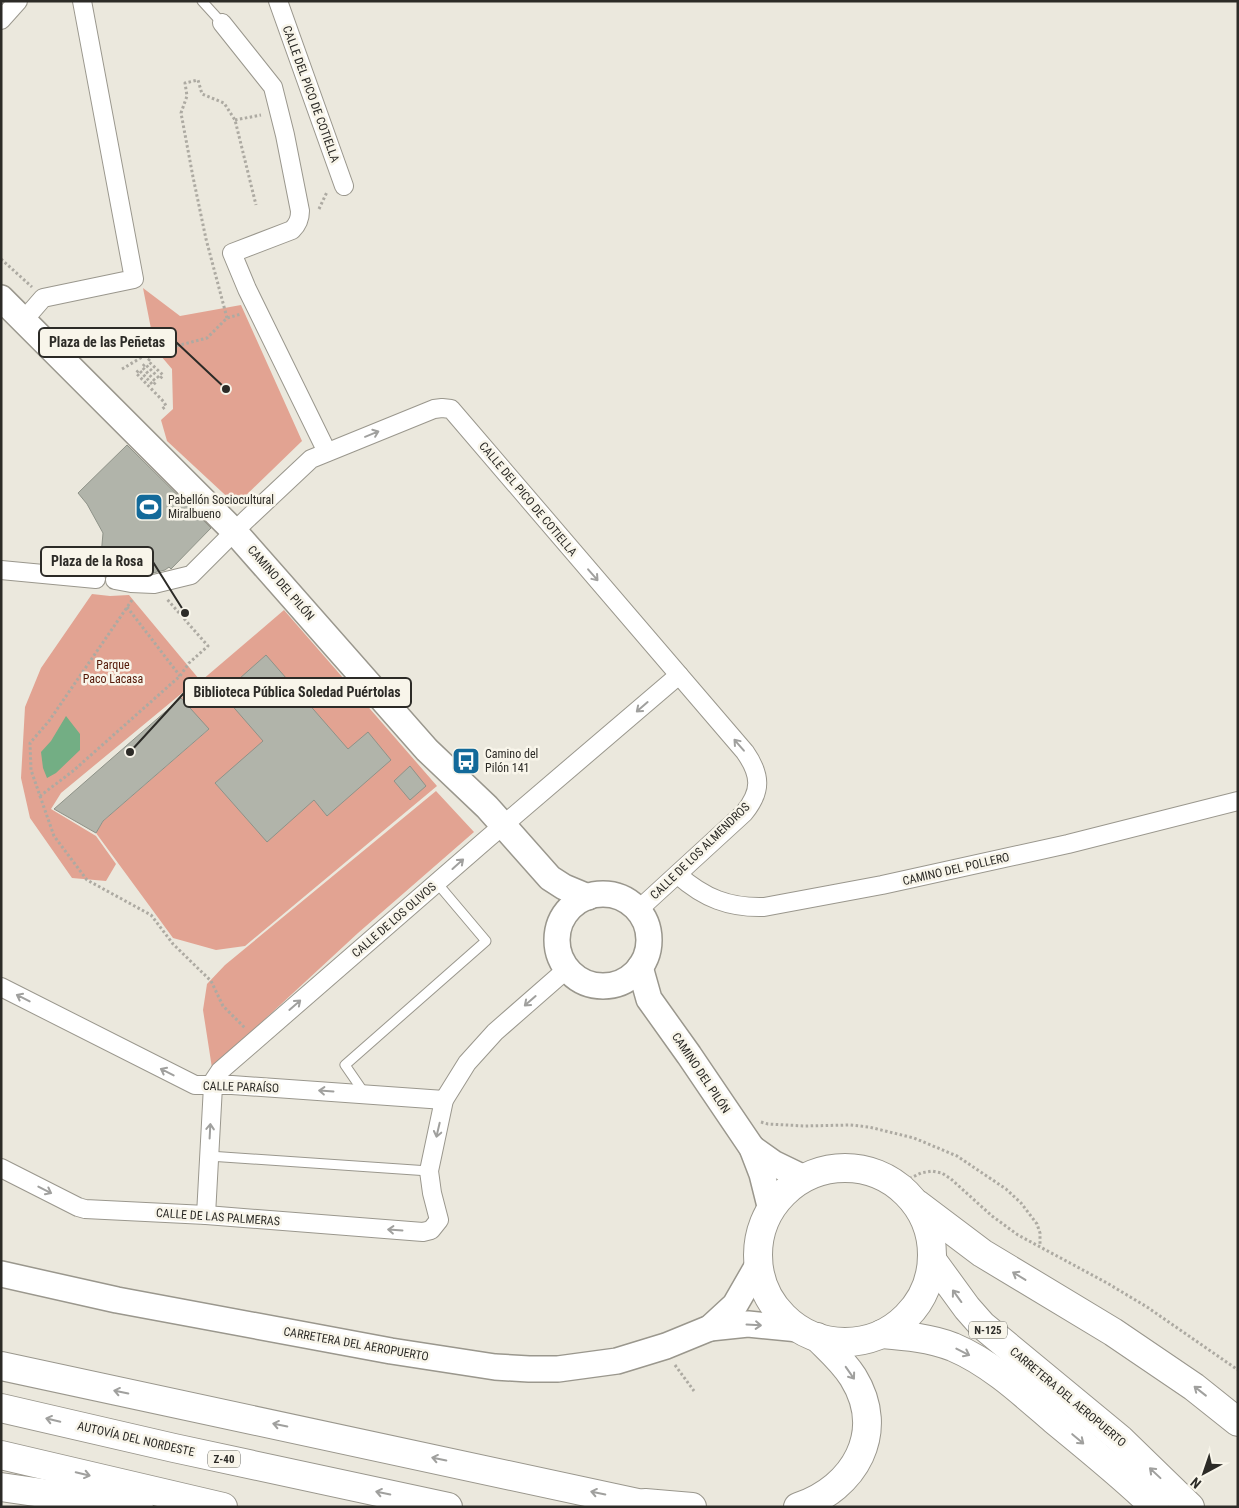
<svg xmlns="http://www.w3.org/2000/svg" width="1239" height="1508" viewBox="0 0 1239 1508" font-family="'Roboto Condensed',sans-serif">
  <rect width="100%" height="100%" fill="#ebe8dd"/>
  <g fill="#e2a392">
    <path d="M143,288l37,28 61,-11 61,136 -66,64 -69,-64 -6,-21 12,-11 -1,-40 -17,-20z"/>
    <path d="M92,594l18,2 19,-1 70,84 -138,114 -10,16 45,27 20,28 -10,17 -34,-3 -42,-60 -9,-40 4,-71 16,-39z"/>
    <path d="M284,610l153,176 -192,160 -29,4 -43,-12 -77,-105 7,-12 105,-91 -27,-32z"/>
    <path d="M436,791l38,41 -116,101 -146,135 -9,-58 4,-26 18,-19z"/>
  </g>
  <path fill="#73ae84" d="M66,716l14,18v16l-24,23 -9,5 -4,-10 -2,-16 10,-11z"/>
  <g fill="#b1b4aa" stroke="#8e9288">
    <path d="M127,445l84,83 -40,41 -2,-2 -4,3 -12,3 -57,-5 5,-12 2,-23 -16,-29 -9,-11z"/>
    <path d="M266,655l82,94 20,-17 23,28 -64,56 -13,-16 -47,42 -52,-59 48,-42 -41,-47z"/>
    <path d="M181,698l28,31 -106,92 -7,12 -42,-24z"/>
    <path d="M410,766l16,20 -16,14 -16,-19z"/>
  </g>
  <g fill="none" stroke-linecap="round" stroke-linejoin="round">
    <defs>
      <g id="lane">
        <path d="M202,1l20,22"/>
        <path d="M365,1094l-20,-29 141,-124 -49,-58"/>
        <path d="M209,1156l220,15"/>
      </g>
      <g id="street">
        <path d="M278,1l66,185"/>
        <path d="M1,20l17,-19"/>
        <path d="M222,23l51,64 12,48 15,76c0,8 -2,13 -8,19l-60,23 15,36 80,163"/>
        <path d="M23,321l20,-23 91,-19 -52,-278"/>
        <path d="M1,570l95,9"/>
        <path d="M115,580l16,3 23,1 37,-9 55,-55 65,-61 123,-50 8,-1 9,1 294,343c16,23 17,39 -1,61l-107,98"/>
        <path d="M678,875c26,23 51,33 86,32l118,-22 186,-41 170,-43"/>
        <path d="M1,987l194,98h37l212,15"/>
        <path d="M1,1168l77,39 7,2 121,6 217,17 8,-2 8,-10 -7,-27 -3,-22 15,-71 23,-37 28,-31 72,-63"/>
        <path d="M206,1215l7,-129 1,-6 6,-9 267,-232 192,-164"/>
      </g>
      <g id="secondary">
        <path d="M1,298l233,233 193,219 60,57 63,71 14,9 24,10"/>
        <circle cx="603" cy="940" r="46"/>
        <path d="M640,967l9,32 40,56 63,93 10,26 9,36"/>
        <path d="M752,1148l21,15 31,15"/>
        <path d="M1,1274l116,26 274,51 104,16 34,2h29l59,-8 49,-15 44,-18 25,-23 23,-40"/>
        <path d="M710,1328l38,-4 51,5"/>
      </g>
      <g id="highway">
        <circle cx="845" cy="1255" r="87"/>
        <path d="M917,1204l65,49 131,79 81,55 44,35"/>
        <path d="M932,1260l35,48 15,17 138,114 70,68"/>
        <path d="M882,1334c24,2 48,4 71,13 38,16 71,47 101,73 34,28 69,56 101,87"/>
        <path d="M1,1366l655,141"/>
        <path d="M1,1408l173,40 274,59"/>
        <path d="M1,1455l222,52"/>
        <path d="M1,1487l138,20"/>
        <path d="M645,1503l47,4"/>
        <path d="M798,1507c57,-19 89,-75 55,-130 -10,-16 -23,-27 -36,-40"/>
      </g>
    </defs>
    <use href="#lane" stroke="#9a978d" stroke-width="11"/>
    <use href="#street" stroke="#9a978d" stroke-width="20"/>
    <use href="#secondary" stroke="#9a978d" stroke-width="28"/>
    <use href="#highway" stroke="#9a978d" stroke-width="30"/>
    <g stroke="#adaaa2" stroke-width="3" stroke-dasharray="2.5 2.5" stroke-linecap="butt">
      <path d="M235,120l26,-5"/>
      <path d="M319,209l8,-17"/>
      <path d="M1,259l31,28"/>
      <path d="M227,318l-21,-79 -13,-62 -12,-64 6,-17 -2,-13 13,-3 4,14 22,9 11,17 21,85"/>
      <path d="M156,351l-8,10 15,14 -3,4 -15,-15 -3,3 14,15 -3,3 -14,-15 -3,3 28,29 2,4 -5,4"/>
      <path d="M122,369l27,-16 58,-15 20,-20 14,-4"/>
      <path d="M132,600l-83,121 -19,22 1,27 9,26 33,-25 107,-95 9,-13 19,-17 -42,-48"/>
      <path d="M127,607l53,69"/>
      <path d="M40,796l14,40 33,44 64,35 22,29 38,37 12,25 22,22"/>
      <path d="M761,1122l7,2 37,2 45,-1 19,2 45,11 43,18 49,33 15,14 16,21 3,9v13"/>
      <path d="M896,1185l25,-12 11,-2 10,2 9,6 41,37 26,19 89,48 40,24 91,63"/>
      <path d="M675,1365l19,26"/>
    </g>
    <use href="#lane" stroke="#fff" stroke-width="9"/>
    <use href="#street" stroke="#fff" stroke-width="18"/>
    <use href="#secondary" stroke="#fff" stroke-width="25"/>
    <use href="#highway" stroke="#fff" stroke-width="28"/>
  </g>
  <defs><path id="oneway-shaft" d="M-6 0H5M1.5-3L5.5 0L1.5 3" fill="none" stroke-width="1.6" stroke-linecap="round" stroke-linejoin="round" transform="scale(1.25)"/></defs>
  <g stroke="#a0a09e">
    <use href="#oneway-shaft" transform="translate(372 434) rotate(-22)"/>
    <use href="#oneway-shaft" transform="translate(593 575) rotate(49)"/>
    <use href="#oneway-shaft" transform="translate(642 707) rotate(139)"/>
    <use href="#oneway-shaft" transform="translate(739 745) rotate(-131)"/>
    <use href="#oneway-shaft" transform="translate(458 864) rotate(-42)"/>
    <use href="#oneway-shaft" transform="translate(23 998) rotate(-153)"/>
    <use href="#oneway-shaft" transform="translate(530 1001) rotate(139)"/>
    <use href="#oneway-shaft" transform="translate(295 1005) rotate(-41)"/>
    <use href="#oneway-shaft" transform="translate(167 1072) rotate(-153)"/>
    <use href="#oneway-shaft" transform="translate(326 1091) rotate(-176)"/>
    <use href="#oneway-shaft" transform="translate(438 1130) rotate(103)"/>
    <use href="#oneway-shaft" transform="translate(210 1131) rotate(-87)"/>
    <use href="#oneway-shaft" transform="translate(45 1190) rotate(27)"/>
    <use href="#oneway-shaft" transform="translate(395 1230) rotate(-176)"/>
    <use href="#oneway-shaft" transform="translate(1019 1276) rotate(-149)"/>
    <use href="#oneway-shaft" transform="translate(957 1296) rotate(-126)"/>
    <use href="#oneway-shaft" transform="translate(754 1325) rotate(3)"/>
    <use href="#oneway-shaft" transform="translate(963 1352) rotate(27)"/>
    <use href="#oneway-shaft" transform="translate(850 1373) rotate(55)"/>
    <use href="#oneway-shaft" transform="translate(1200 1391) rotate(-142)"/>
    <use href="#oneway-shaft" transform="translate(121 1392) rotate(-168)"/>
    <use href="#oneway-shaft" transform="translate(53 1420) rotate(-167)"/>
    <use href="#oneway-shaft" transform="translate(280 1425) rotate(-168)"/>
    <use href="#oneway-shaft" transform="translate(1078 1439) rotate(40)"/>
    <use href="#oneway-shaft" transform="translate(439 1459) rotate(-168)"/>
    <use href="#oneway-shaft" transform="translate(1155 1473) rotate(-137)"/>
    <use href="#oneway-shaft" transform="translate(83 1474) rotate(13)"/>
    <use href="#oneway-shaft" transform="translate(383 1493) rotate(-168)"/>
    <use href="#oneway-shaft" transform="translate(598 1493) rotate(-168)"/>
  </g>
  <defs>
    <symbol id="stadium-square" viewBox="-11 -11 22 22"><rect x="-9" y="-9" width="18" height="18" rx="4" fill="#136a9a" stroke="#f8f5ea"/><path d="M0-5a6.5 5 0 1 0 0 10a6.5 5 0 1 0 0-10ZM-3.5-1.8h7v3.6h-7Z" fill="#fff"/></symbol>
    <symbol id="bus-square" viewBox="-11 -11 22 22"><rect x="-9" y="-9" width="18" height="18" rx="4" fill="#136a9a" stroke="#f8f5ea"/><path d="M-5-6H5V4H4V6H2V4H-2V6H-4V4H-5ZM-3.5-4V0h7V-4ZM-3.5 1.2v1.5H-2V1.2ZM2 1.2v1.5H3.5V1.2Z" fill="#fff"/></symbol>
  </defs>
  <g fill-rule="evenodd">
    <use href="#stadium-square" x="133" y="491" width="32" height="32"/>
    <use href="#bus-square" x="450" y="745" width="32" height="32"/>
  </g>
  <g text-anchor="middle" stroke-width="5" stroke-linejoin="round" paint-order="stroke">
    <g fill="#f8f5ea" stroke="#696862" stroke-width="1">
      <rect x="969" y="1321.5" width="38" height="17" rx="4"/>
      <rect x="208" y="1450.5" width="32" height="17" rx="4"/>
    </g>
    <g font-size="11" font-weight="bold" fill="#2c2b27">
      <text x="988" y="1334">N-125</text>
      <text x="224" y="1463">Z-40</text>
    </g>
    <g font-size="12" fill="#2c2b27" stroke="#f8f5ea">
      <text transform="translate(311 94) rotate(70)" y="4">CALLE DEL PICO DE COTIELLA</text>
      <text transform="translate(528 499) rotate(50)" y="4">CALLE DEL PICO DE COTIELLA</text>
      <text transform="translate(281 583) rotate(49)" y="4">CAMINO DEL PILÓN</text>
      <text transform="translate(700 851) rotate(-44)" y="4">CALLE DE LOS ALMENDROS</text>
      <text transform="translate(956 869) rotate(-13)" y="4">CAMINO DEL POLLERO</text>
      <text transform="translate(394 920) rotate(-41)" y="4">CALLE DE LOS OLIVOS</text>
      <text transform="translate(701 1073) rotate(56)" y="4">CAMINO DEL PILÓN</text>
      <text transform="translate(241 1087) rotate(2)" y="4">CALLE PARAÍSO</text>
      <text transform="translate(218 1217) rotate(4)" y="4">CALLE DE LAS PALMERAS</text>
      <text transform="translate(356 1344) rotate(10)" y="4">CARRETERA DEL AEROPUERTO</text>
      <text transform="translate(1068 1397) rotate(40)" y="4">CARRETERA DEL AEROPUERTO</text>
      <text transform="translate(136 1439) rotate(13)" y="4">AUTOVÍA DEL NORDESTE</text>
    </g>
    <g font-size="12" fill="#2c2b27" stroke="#f8f5ea" text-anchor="start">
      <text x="168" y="504">Pabellón Sociocultural<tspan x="168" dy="14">Miralbueno</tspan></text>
      <text x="485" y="758">Camino del<tspan x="485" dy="14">Pilón 141</tspan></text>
    </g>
    <g font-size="12" fill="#541807" stroke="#f8f5ea">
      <text x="113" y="669">Parque<tspan x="113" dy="14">Paco Lacasa</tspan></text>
    </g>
  </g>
  <path fill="none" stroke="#2c2b27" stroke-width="2" d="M226 389L176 342M185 613L153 562M130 752L184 693"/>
  <g fill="#2c2b27" stroke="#f8f5ea" stroke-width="2">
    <circle cx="226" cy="389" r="5"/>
    <circle cx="185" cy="613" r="5"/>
    <circle cx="130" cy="752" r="5"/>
  </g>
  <g fill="#f8f5ea" stroke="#2c2b27" stroke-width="2">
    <rect x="39" y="328" width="137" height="29" rx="5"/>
    <rect x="41" y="547" width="112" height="29" rx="5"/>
    <rect x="184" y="678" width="227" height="29" rx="5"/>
  </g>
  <g font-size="14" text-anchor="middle" font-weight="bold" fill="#2c2b27">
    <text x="107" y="347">Plaza de las Peñetas</text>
    <text x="97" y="566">Plaza de la Rosa</text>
    <text x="297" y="697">Biblioteca Pública Soledad Puértolas</text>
  </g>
  <rect width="1239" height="1508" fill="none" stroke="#2c2b27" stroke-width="5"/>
  <g transform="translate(1204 1473) rotate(220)" stroke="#f8f5ea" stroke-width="4" paint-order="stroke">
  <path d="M0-4L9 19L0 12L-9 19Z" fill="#2c2b27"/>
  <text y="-8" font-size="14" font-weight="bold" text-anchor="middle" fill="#2c2b27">N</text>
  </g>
</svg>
